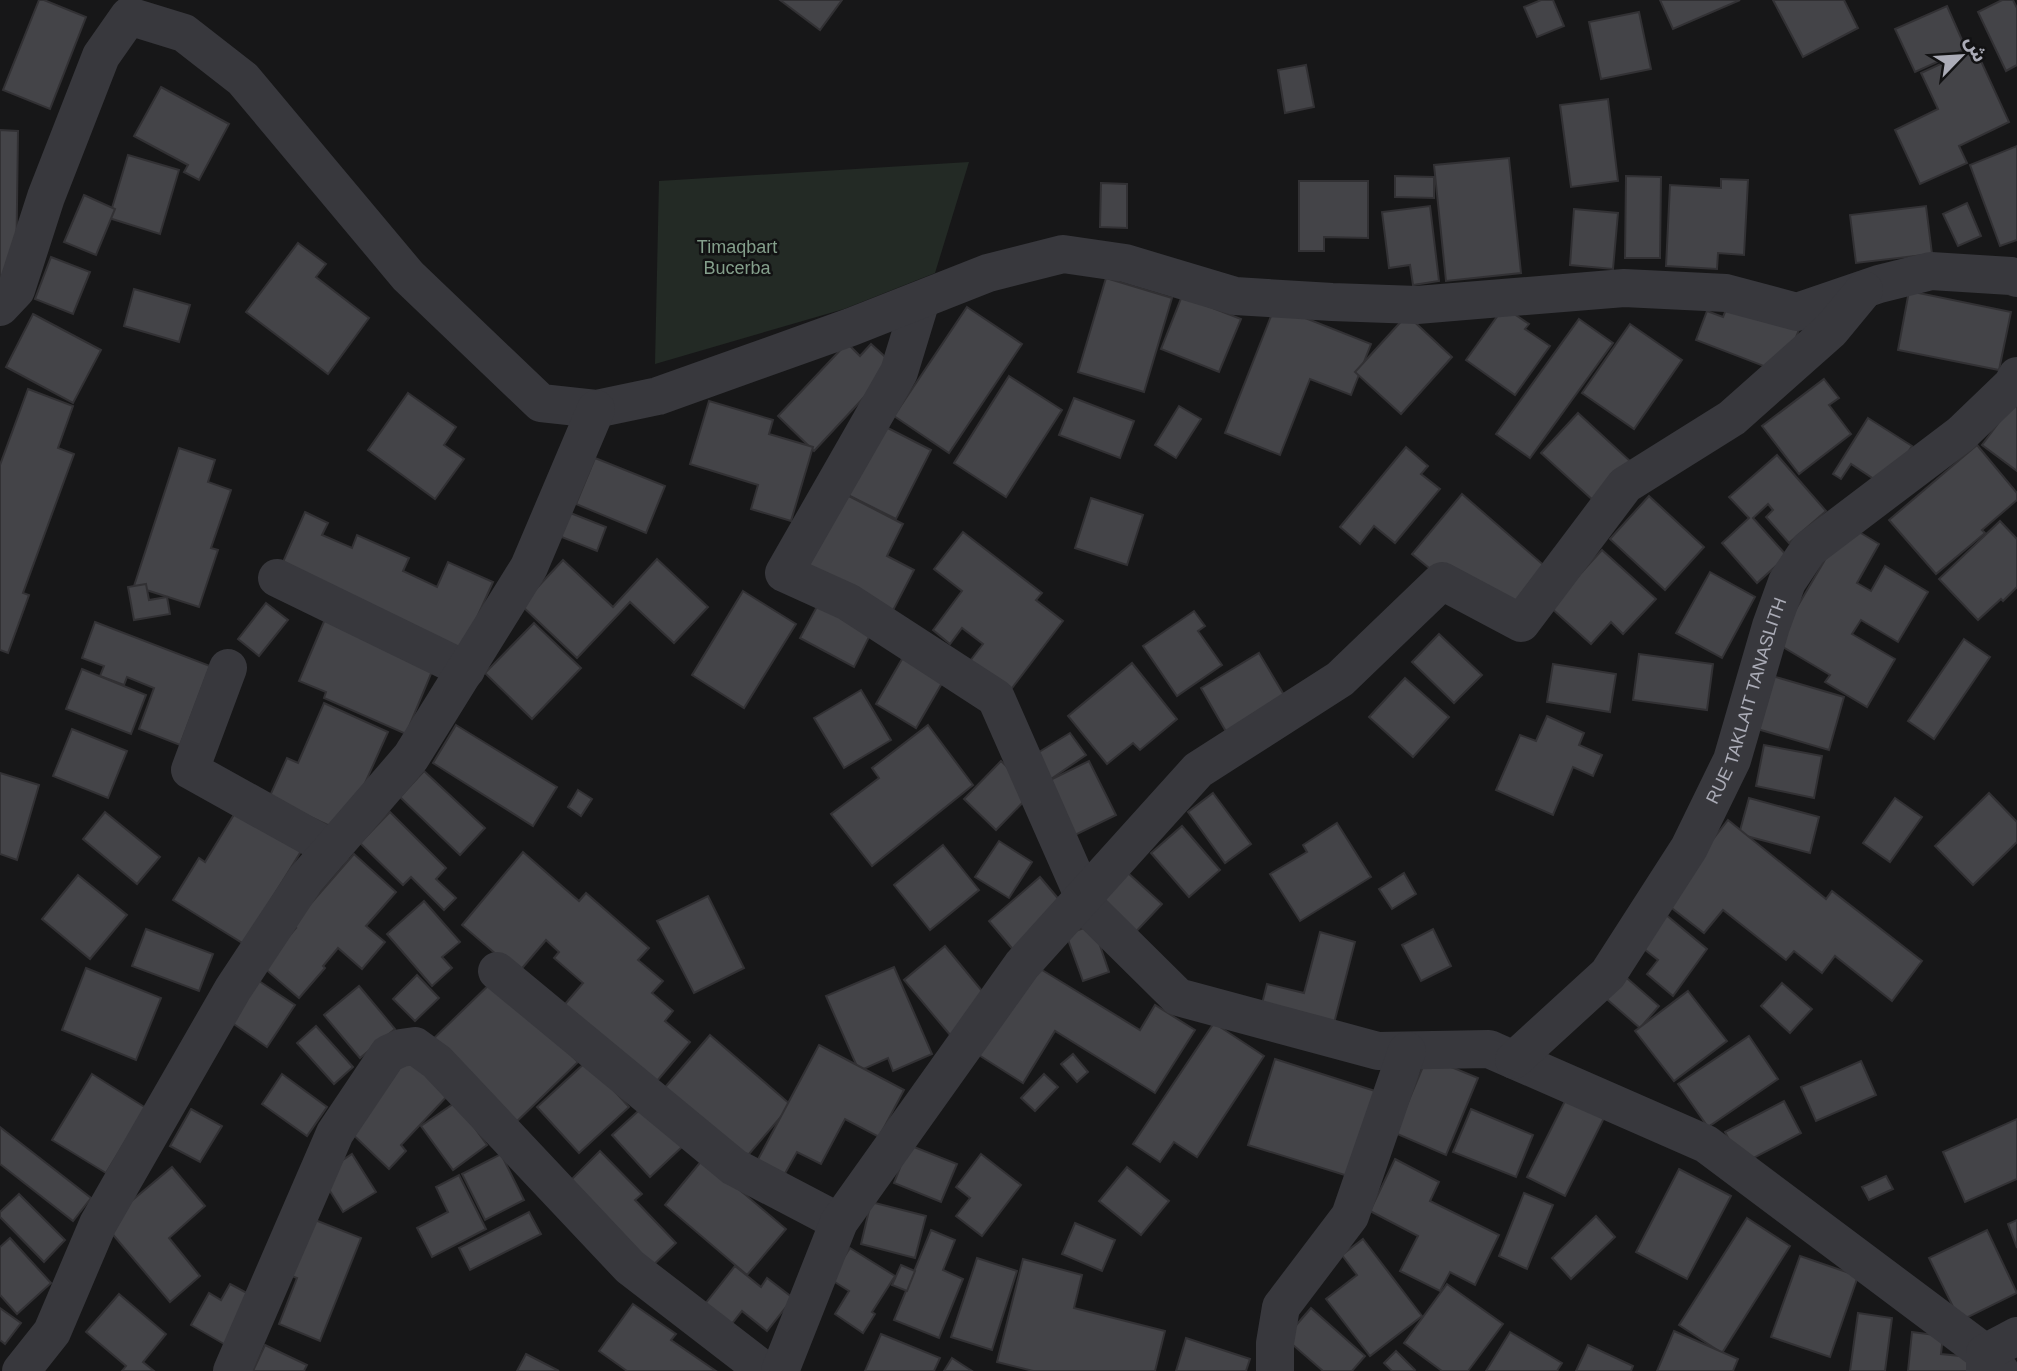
<svg xmlns="http://www.w3.org/2000/svg" width="2017" height="1371" viewBox="0 0 2017 1371" font-family="Arial,'Noto Sans Arabic',sans-serif">
  <rect width="100%" height="100%" fill="#171718"/>
  <path fill="#232a25" d="M969,162l-34,111 -91,36 -189,55 4,-183z"/>
  <g fill="#444448" stroke="#323134" stroke-width="2">
    <path d="M39,0h5l42,17 -36,92 -47,-19z"/>
    <path d="M780,0h62l-22,30z"/>
    <path d="M1541,0h12l11,26 -27,11 -13,-30z"/>
    <path d="M1660,0h80l-67,29z"/>
    <path d="M1773,0h71l14,28 -55,29z"/>
    <path d="M2002,0h11l4,8v57l-11,6 -28,-59z"/>
    <path d="M1947,6l19,43 -51,23 -20,-43z"/>
    <path d="M1639,12l12,57 -50,10 -12,-57z"/>
    <path d="M1975,48l34,74 -50,24 8,17 -47,21 -25,-54 43,-21 -17,-36z"/>
    <path d="M1306,65l8,42 -29,6 -7,-43z"/>
    <path d="M161,87l68,37 -30,56 -15,-8 4,-7 -54,-29z"/>
    <path d="M1608,99l10,82 -47,6 -11,-82z"/>
    <path d="M0,130l18,1 -2,148h-16z"/>
    <path d="M2017,146v94l-17,6 -30,-81z"/>
    <path d="M128,155l51,15 -19,64 -51,-16z"/>
    <path d="M1509,158l12,115 -75,8 -12,-116z"/>
    <path d="M1395,176l39,1v21l-39,-1z"/>
    <path d="M1626,176l35,1 -1,81h-35z"/>
    <path d="M1721,179l27,1 -4,75 -26,-2 -1,16 -51,-3 4,-81 51,3z"/>
    <path d="M1299,181h69v57l-44,-1v14h-25z"/>
    <path d="M1101,183l26,1v44l-27,-1z"/>
    <path d="M84,195l31,14 -19,46 -32,-13z"/>
    <path d="M1967,203l14,33 -23,10 -15,-32z"/>
    <path d="M1430,206l9,75 -26,4 -3,-20 -21,3 -7,-56z"/>
    <path d="M1926,206l6,48 -76,9 -6,-48z"/>
    <path d="M1574,209l44,4 -5,56 -43,-4z"/>
    <path d="M298,243l28,21 -10,13 53,41 -41,56 -82,-62z"/>
    <path d="M51,257l39,15 -17,42 -38,-15z"/>
    <path d="M1106,278l66,20 -28,94 -66,-20z"/>
    <path d="M134,289l56,16 -11,37 -55,-16z"/>
    <path d="M1909,291l102,21 -12,58 -101,-20z"/>
    <path d="M1182,296l59,23 -22,53 -58,-23z"/>
    <path d="M1730,300l70,27 -18,46 -86,-33 11,-29 16,6z"/>
    <path d="M1275,306l96,38 -20,51 -41,-16 -30,76 -55,-22z"/>
    <path d="M967,307l55,37 -73,109 -55,-37z"/>
    <path d="M1504,307l25,17 -4,5 25,17 -35,49 -49,-35z"/>
    <path d="M33,314l68,36 -28,53 -67,-36z"/>
    <path d="M1407,315l45,42 -51,57 -46,-42z"/>
    <path d="M1579,319l34,24 -83,115 -34,-24z"/>
    <path d="M1630,324l52,36 -48,69 -52,-36z"/>
    <path d="M847,343l13,13 11,-12 23,21 -80,86 -36,-35z"/>
    <path d="M1009,376l53,34 -56,87 -52,-34z"/>
    <path d="M1824,379l15,19 -10,7 22,29 -52,40 -37,-48z"/>
    <path d="M28,389l45,17 -15,42 16,6 -51,139 6,2 -21,58 -8,-3v-185z"/>
    <path d="M408,393l48,34 -12,18 20,14 -29,40 -67,-49z"/>
    <path d="M1074,398l60,23 -14,37 -61,-23z"/>
    <path d="M2017,398v73l-35,-26z"/>
    <path d="M709,401l64,19 -4,14 44,13 -22,74 -40,-12 7,-24 -68,-21z"/>
    <path d="M1179,406l22,13 -25,39 -21,-13z"/>
    <path d="M1578,413l53,49 -36,40 -54,-49z"/>
    <path d="M1868,418l44,28 -26,41 -35,-23 -10,15 -8,-5z"/>
    <path d="M878,423l53,27 -35,69 -52,-26z"/>
    <path d="M1977,445l40,48v7l-35,30 3,3 -49,41 -47,-54z"/>
    <path d="M1406,447l22,19 -7,8 19,15 -45,54 -21,-17 -14,18 -20,-17z"/>
    <path d="M179,448l36,12 -7,22 23,8 -20,58 7,2 -19,57 -65,-21z"/>
    <path d="M1777,455l49,56 -37,32 -23,-26 7,-7 -5,-6 -15,14 34,38 -30,27 -35,-40 27,-25 -20,-21z"/>
    <path d="M595,458l70,28 -19,47 -70,-29z"/>
    <path d="M841,492l62,32 -16,32 27,14 -26,50 -89,-48z"/>
    <path d="M1462,494l85,74 -39,48 -63,-35 -33,-27z"/>
    <path d="M1649,496l55,51 -39,43 -55,-51z"/>
    <path d="M1091,498l52,17 -16,50 -52,-17z"/>
    <path d="M305,512l23,11 -6,12 30,13 5,-13 52,23 -6,13 34,16 11,-25 45,20 -32,71 -182,-82z"/>
    <path d="M568,512l38,15 -9,24 -38,-15z"/>
    <path d="M2000,521l17,18v48l-14,14 -2,-2 -23,21 -39,-41z"/>
    <path d="M1846,524l33,20 -22,39 14,8 14,-25 43,26 -30,50 -37,-22 -9,14 43,25 -28,48 -42,-25 5,-7 -54,-32z"/>
    <path d="M963,532l79,61 -6,7 27,21 -54,71 -39,-31 13,-17 -21,-16 -12,16 -17,-14 29,-39 -28,-22z"/>
    <path d="M1602,550l54,49 -33,35 -12,-12 -20,22 -41,-37z"/>
    <path d="M657,559l51,48 -34,36 -44,-41 -53,56 -56,-53 42,-45 50,47z"/>
    <path d="M1710,572l45,25 -33,61 -46,-25z"/>
    <path d="M146,584l3,16 18,-3 3,17 -36,6 -6,-33z"/>
    <path d="M743,591l53,33 -52,84 -52,-33z"/>
    <path d="M820,601l53,28 -19,38 -54,-29z"/>
    <path d="M266,603l22,17 -29,36 -21,-17z"/>
    <path d="M1194,611l11,15 -7,5 24,34 -45,31 -34,-50z"/>
    <path d="M328,612l105,57 -27,65 -82,-36 2,-6 -27,-11z"/>
    <path d="M95,622l115,44 -30,79 -41,-16 15,-41 -27,-11 -3,8 -24,-9 4,-10 -22,-8z"/>
    <path d="M534,623l47,45 -49,51 -47,-46z"/>
    <path d="M1439,634l43,41 -28,28 -42,-41z"/>
    <path d="M1964,639l26,18 -56,82 -26,-18z"/>
    <path d="M1259,653l28,47 -59,35 -27,-47z"/>
    <path d="M905,654l40,24 -29,50 -40,-24z"/>
    <path d="M1639,654l74,10 -6,46 -74,-10z"/>
    <path d="M1132,663l45,56 -37,31 -7,-7 -26,21 -39,-48z"/>
    <path d="M1553,664l63,10 -6,38 -63,-10z"/>
    <path d="M82,669l64,26 -15,39 -65,-25z"/>
    <path d="M1769,675l75,22 -15,53 -75,-22z"/>
    <path d="M1405,678l44,39 -36,40 -44,-40z"/>
    <path d="M861,690l30,50 -47,28 -30,-50z"/>
    <path d="M324,703l64,29 -45,100 -74,-34 18,-40 11,5z"/>
    <path d="M1547,716l37,17 -5,12 23,10 -9,21 -20,-9 -20,48 -57,-25 24,-55 16,6z"/>
    <path d="M456,725l101,62 -24,39 -100,-63z"/>
    <path d="M928,725l45,60 -101,81 -41,-52 48,-36 -7,-10z"/>
    <path d="M72,729l55,22 -19,47 -55,-22z"/>
    <path d="M1070,733l16,22 -38,26 -17,-24z"/>
    <path d="M1764,745l58,11 -8,42 -58,-12z"/>
    <path d="M1001,761l32,31 -37,38 -32,-31z"/>
    <path d="M1089,761l27,54 -45,22 -27,-54z"/>
    <path d="M424,771l61,57 -25,27 -60,-58z"/>
    <path d="M0,773l39,12 -22,75 -17,-6z"/>
    <path d="M578,790l14,9 -11,17 -13,-9z"/>
    <path d="M1213,793l38,51 -26,19 -37,-51z"/>
    <path d="M1989,793l28,29v20l-44,43 -38,-39z"/>
    <path d="M1749,798l70,19 -9,36 -71,-19z"/>
    <path d="M1895,798l27,19 -32,45 -27,-19z"/>
    <path d="M238,808l65,40 -59,96 -71,-44 26,-42 6,4z"/>
    <path d="M105,812l55,45 -23,27 -54,-45z"/>
    <path d="M390,812l56,56 -10,11 20,19 -12,12 -33,-33 -8,8 -43,-42z"/>
    <path d="M1728,820l98,79 6,-8 90,70 -30,40 -57,-45 -13,17 -28,-22 -8,9 -63,-50 -19,23 -40,-31z"/>
    <path d="M1337,823l34,54 -71,44 -30,-47 37,-22 -4,-7z"/>
    <path d="M1182,826l38,44 -31,27 -38,-44z"/>
    <path d="M999,841l33,21 -23,36 -34,-21z"/>
    <path d="M943,845l36,45 -49,40 -36,-45z"/>
    <path d="M523,852l56,49 7,-8 63,55 -11,12 25,21 -11,12 21,18 -8,10 25,21 -39,46 -91,-78 23,-27 -29,-25 5,-6 -13,-12 -28,33 -56,-48z"/>
    <path d="M354,854l42,38 -30,34 19,16 -23,27 -24,-21 -15,18 2,2 -26,30 -36,-31 33,-39 -4,-3z"/>
    <path d="M1128,873l34,31 -34,36 -34,-31z"/>
    <path d="M1404,873l12,21 -24,15 -13,-20z"/>
    <path d="M78,875l49,40 -37,44 -48,-40z"/>
    <path d="M1040,877l27,32 -51,44 -27,-32z"/>
    <path d="M708,896l36,72 -50,25 -37,-72z"/>
    <path d="M424,901l36,41 -18,15 10,11 -20,18 -45,-52z"/>
    <path d="M1665,914l42,35 -34,47 -26,-22 11,-14 -19,-15z"/>
    <path d="M1093,925l16,47 -26,9 -17,-47z"/>
    <path d="M146,929l67,25 -14,37 -67,-25z"/>
    <path d="M1433,929l18,37 -30,15 -19,-36z"/>
    <path d="M1320,932l35,10 -24,93 -72,-19 8,-32 37,9z"/>
    <path d="M945,946l47,57 -41,33 -47,-56z"/>
    <path d="M1029,962l111,68 15,-25 40,25 -40,63 -100,-62 -32,52 -49,-31z"/>
    <path d="M894,967l38,87 -39,17 -5,-13 -29,13 -33,-75z"/>
    <path d="M86,968l75,30 -25,62 -74,-30z"/>
    <path d="M1621,973l38,33 -19,22 -38,-33z"/>
    <path d="M417,975l22,23 -24,23 -22,-22z"/>
    <path d="M496,978l82,84 -69,67 -82,-84z"/>
    <path d="M256,979l39,26 -28,42 -39,-27z"/>
    <path d="M1782,983l30,26 -22,24 -29,-27z"/>
    <path d="M359,986l36,43 -35,29 -36,-43z"/>
    <path d="M1688,991l39,50 -53,40 -39,-50z"/>
    <path d="M1214,1023l50,33 -67,101 -23,-15 -14,20 -27,-18z"/>
    <path d="M316,1026l37,41 -19,17 -37,-41z"/>
    <path d="M710,1035l81,70 -48,56 -82,-69z"/>
    <path d="M1749,1036l29,43 -70,48 -30,-43z"/>
    <path d="M819,1045l85,45 -25,47 -34,-18 -24,45 -24,-12 -14,25 -27,-14z"/>
    <path d="M1073,1054l15,18 -11,10 -16,-18z"/>
    <path d="M410,1055l40,38 -49,52 5,6 -17,18 -45,-43z"/>
    <path d="M1427,1057l51,21 -32,77 -51,-22z"/>
    <path d="M1275,1059l100,32 -27,85 -100,-31z"/>
    <path d="M587,1061l42,46 -50,46 -42,-46z"/>
    <path d="M1861,1061l15,34 -60,26 -15,-34z"/>
    <path d="M92,1074l54,34 -40,65 -54,-33z"/>
    <path d="M282,1074l45,33 -20,29 -45,-32z"/>
    <path d="M1044,1074l14,13 -23,24 -14,-13z"/>
    <path d="M1568,1095l38,19 -41,82 -38,-19z"/>
    <path d="M1784,1101l17,32 -59,31 -17,-32z"/>
    <path d="M456,1102l31,43 -34,25 -32,-44z"/>
    <path d="M646,1104l37,42 -33,31 -38,-42z"/>
    <path d="M191,1109l31,17 -22,36 -30,-16z"/>
    <path d="M1471,1109l62,26 -17,42 -63,-25z"/>
    <path d="M2017,1119v60l-52,23 -22,-50z"/>
    <path d="M0,1127l91,71 -18,23 -73,-57z"/>
    <path d="M909,1145l48,19 -16,38 -47,-19z"/>
    <path d="M600,1151l42,43 -7,6 41,43 -32,31 -82,-85z"/>
    <path d="M352,1154l24,38 -33,20 -23,-37z"/>
    <path d="M501,1154l23,46 -39,20 -23,-46z"/>
    <path d="M981,1154l40,31 -39,51 -26,-20 14,-18 -14,-11z"/>
    <path d="M703,1159l83,70 -39,46 -82,-70z"/>
    <path d="M1395,1159l44,23 -9,19 69,34 -24,50 -25,-13 -10,19 -40,-20 18,-35 -48,-25z"/>
    <path d="M172,1167l33,39 -36,32 31,38 -30,26 -66,-78z"/>
    <path d="M1127,1167l42,34 -28,34 -42,-34z"/>
    <path d="M1679,1169l52,27 -44,83 -51,-27z"/>
    <path d="M459,1175l27,54 -54,28 -15,-29 31,-16 -12,-25z"/>
    <path d="M1886,1176l7,13 -24,11 -7,-13z"/>
    <path d="M1524,1193l29,12 -26,64 -28,-13z"/>
    <path d="M19,1194l46,46 -21,22 -44,-45v-5z"/>
    <path d="M871,1202l55,14 -11,42 -54,-14z"/>
    <path d="M529,1212l12,22 -71,36 -11,-22z"/>
    <path d="M1596,1216l19,21 -44,42 -19,-21z"/>
    <path d="M310,1218l51,20 -41,103 -41,-17 18,-46 -10,-4z"/>
    <path d="M1747,1218l43,28 -68,107 -43,-28z"/>
    <path d="M2017,1220v28l-9,-24z"/>
    <path d="M1075,1223l40,17 -13,31 -40,-17z"/>
    <path d="M931,1230l24,10 -12,30 20,9 -24,59 -45,-18z"/>
    <path d="M1987,1230l30,63 -57,28 -31,-63z"/>
    <path d="M10,1238l41,45 -34,31 -17,-19v-48z"/>
    <path d="M1363,1239l59,77 -52,40 -44,-57 31,-24 -15,-20z"/>
    <path d="M850,1248l45,28 -23,36 3,2 -12,19 -28,-19 14,-23 -19,-12z"/>
    <path d="M1800,1256l58,20 -28,81 -59,-20z"/>
    <path d="M977,1258l40,13 -25,79 -41,-13z"/>
    <path d="M1023,1259l59,16 -8,33 91,23 -10,40h-122l-36,-9z"/>
    <path d="M901,1265l14,6 -8,20 -15,-6z"/>
    <path d="M735,1266l26,21 6,-9 26,20 -26,33 -25,-20 -19,24 -26,-21z"/>
    <path d="M230,1284l28,15 -27,49 -40,-23 18,-32 12,7z"/>
    <path d="M1447,1284l56,40 -35,47h-26l-38,-28z"/>
    <path d="M119,1294l47,40 -23,28 11,9h-32l4,-5 -40,-34z"/>
    <path d="M633,1304l43,30 -5,6 45,31h-89l-28,-20z"/>
    <path d="M0,1308l21,15 -16,21 -5,-4z"/>
    <path d="M1311,1308l54,48 -13,15h-29l-38,-33z"/>
    <path d="M1858,1313l34,5 -7,53h-35z"/>
    <path d="M1674,1331l64,28 -5,12h-76z"/>
    <path d="M1510,1332l52,31 -5,8h-71z"/>
    <path d="M1912,1332l31,4 -2,18 30,3 -2,14h-61z"/>
    <path d="M881,1334l59,24 -6,13h-69z"/>
    <path d="M1186,1338l64,21 -4,12h-70z"/>
    <path d="M265,1345l42,20 -3,6h-51z"/>
    <path d="M1588,1345l45,21 -2,5h-55z"/>
    <path d="M1396,1351l19,19 -1,1h-22l-8,-8z"/>
    <path d="M526,1354l33,17h-42z"/>
    <path d="M952,1358l20,13h-28z"/>
  </g>
  <g fill="none" stroke-linecap="round" stroke-linejoin="round">
    <g stroke="#38383d" stroke-width="38">
      <path d="M921,300l-22,72 -115,201 64,29 148,96 93,211 89,88 200,54 111,-2 217,95 279,209 15,18"/>
      <path d="M0,307l16,-17 30,-93 55,-141 28,-40 55,17 59,46 165,197 133,127 55,6 62,-13 193,-69 137,-54 75,-19 62,9 110,33 97,6 85,3 207,-17 102,5 71,19 82,-28 52,-13 80,5 6,2"/>
      <path d="M277,578l189,92"/>
      <path d="M228,668l-38,102 142,79"/>
      <path d="M497,971l237,196 105,55"/>
      <path id="s1" d="M1514,1060l94,-86 81,-126 43,-88 39,-134 16,-44 22,-33 152,-115 51,-49 5,-9"/>
      <path d="M21,1371l31,-39 46,-108 135,-235 72,-109 106,-123 118,-190 67,-158"/>
      <path d="M232,1371l103,-238 53,-79 13,-6 14,-2 22,16 193,205 135,104"/>
      <path d="M780,1371l59,-149 183,-257 176,-195 142,-91 102,-98 79,42 104,-138 107,-67 99,-88 33,-40"/>
      <path d="M1275,1371v-28l6,-36 69,-91 57,-165"/>
      <path d="M1985,1371v-18l32,-17"/>
    </g>
  </g>
  <g text-anchor="middle" stroke-width="5" stroke-linejoin="round" paint-order="stroke">
    <g font-size="18" fill="#849f8b" stroke="#121213">
      <text x="737" y="253">Timaqbart<tspan x="737" dy="21">Bucerba</tspan></text>
    </g>
    <g font-size="18" fill="#abacb7" stroke="#121213">
      <text dy="6" stroke="none"><textPath href="#s1" startOffset="436">RUE TAKLAIT TANASLITH</textPath></text>
    </g>
  </g>
  <g transform="translate(1961 56) rotate(65)" stroke="#121213" stroke-width="5" paint-order="stroke">
  <path d="M0-5L12 26L0 18L-12 26Z" fill="#abacb7"/>
  <text y="-10" font-size="19" font-weight="bold" text-anchor="middle" fill="#abacb7">ش</text>
  </g>
</svg>
